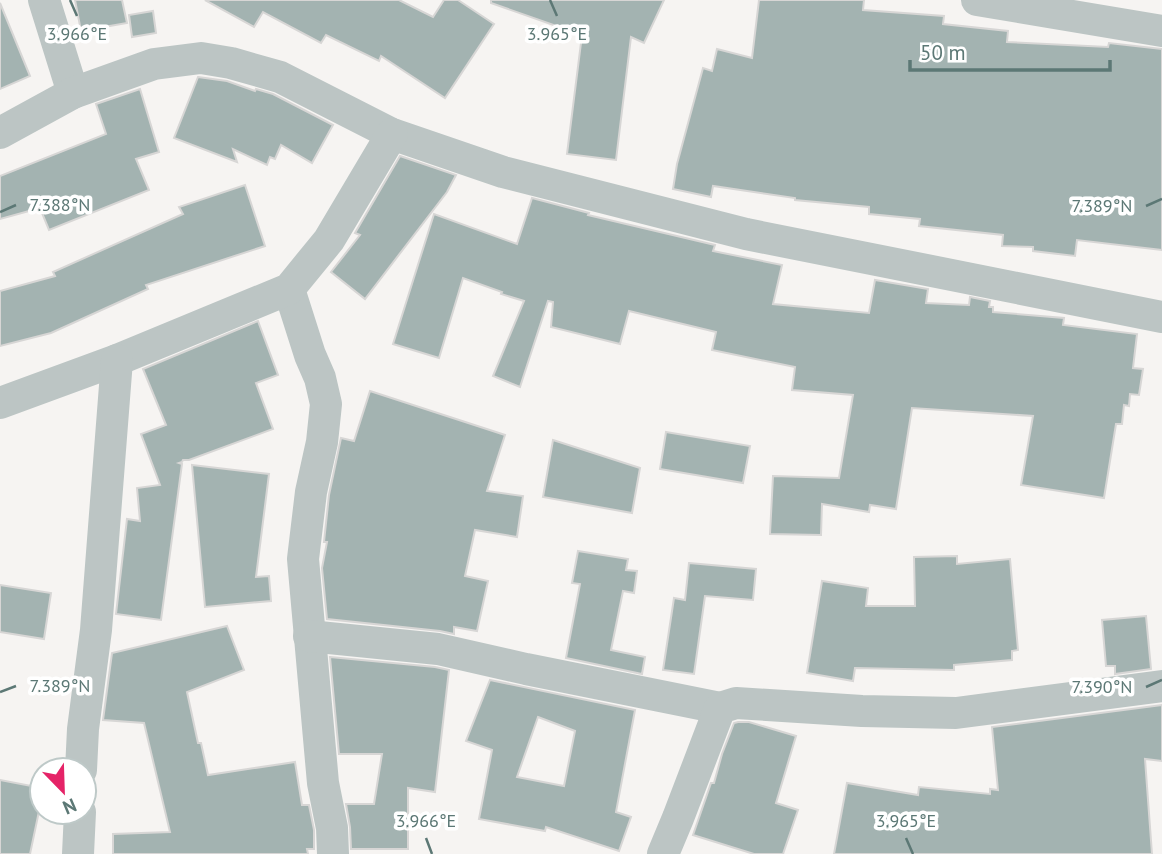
<svg xmlns="http://www.w3.org/2000/svg" width="1162" height="854" viewBox="0 0 1162 854" font-family="'PT Sans',sans-serif">
  <rect width="100%" height="100%" fill="#f6f4f2"/>
  <g fill="#a3b3b1" stroke="#d7d6d5" stroke-width="2" fill-rule="evenodd">
    <path d="M75,0h47l5,23 -46,8z"/>
    <path d="M205,0h194l34,17 11,-17h14l36,24 -49,74 -64,-42 -2,5 -53,-26 -5,8 -58,-31 -9,15z"/>
    <path d="M491,0h173l-20,43 -13,-6 -15,123 -49,-6 15,-119 -91,-32z"/>
    <path d="M759,0h105l-1,10 81,6 -1,8 65,7 -1,11 101,5 1,-4 53,6v201l-85,-10 -2,16 -42,-5v-4l-31,-1 1,-11 -84,-9 1,-7 -51,-5v-7l-74,-7v-2l-82,-12 -2,11 -38,-8 4,-25 26,-96 9,3 5,-22 35,9z"/>
    <path d="M0,3l30,73 -30,13z"/>
    <path d="M153,11l3,22 -24,4 -3,-22z"/>
    <path d="M198,77l29,4 28,10 1,-2 17,5 60,31 -21,38 -31,-18 -6,14 -5,-2 -3,8 -34,-16 4,13 -63,-24z"/>
    <path d="M140,89l19,63 -23,7 13,31 -100,40 -9,-22 -40,11v-43l106,-42 -10,-30z"/>
    <path d="M400,156l56,19 -9,17 -82,107 -34,-27 29,-37 -5,-2z"/>
    <path d="M245,185l20,61 -119,39 2,4 -97,44 -51,13v-55l55,-15 -2,-4 130,-58 -4,-7z"/>
    <path d="M532,198l57,15 -1,2 127,30 -2,6 69,14 -9,39 96,9 6,-33 53,9 -2,14 43,2 1,-8 20,4 -1,6h4v5l71,6 -1,7 74,9 -4,34 10,1 -4,26 -9,-1 -1,12 -5,-1 -2,19h-6l-12,74 -83,-13 12,-69 -121,-8 -16,101 -26,-4 -1,7 -47,-8 -1,31 -51,-1 3,-58 66,2 14,-83 -61,-5 3,-23 -83,-17 4,-18 -87,-21 -9,33 -69,-17 2,-25 -5,-1 -28,86 -27,-11 31,-75 -23,-7 1,-2 -39,-14 -24,80 -46,-14 41,-130 83,30z"/>
    <path d="M258,321l20,54 -22,8 17,46 -84,31h-6l-1,2 -3,1 3,1 -21,156 -45,-6 11,-95 13,2 -3,-33 23,-3 -19,-51 25,-9 -23,-56z"/>
    <path d="M370,391l135,44 -18,56 36,5 -6,41 -42,-7 -10,46 23,5 -11,50 -23,-4v7l-14,-3 -113,-12 -5,-51 5,-26h-3l5,-47 12,-57 13,3z"/>
    <path d="M666,432l84,14 -7,37 -83,-14z"/>
    <path d="M553,440l87,28 -8,45 -89,-16z"/>
    <path d="M192,465l77,9 -13,103 13,-1 2,25 -66,6z"/>
    <path d="M578,551l50,8 -2,11 11,1 -3,22 -11,-2 -12,59 34,7 -3,17 -76,-16 14,-74 -8,-1z"/>
    <path d="M957,556v8l53,-5 8,91 -6,1v9l-58,5v5l-99,-2 -2,13 -46,-8 15,-92 46,7 -2,18h49l-1,-49z"/>
    <path d="M689,563l67,6 -3,31 -48,-4 -11,78 -31,-4 11,-72 11,2z"/>
    <path d="M0,585l51,8 -7,46 -44,-7z"/>
    <path d="M1146,616l5,53 -36,5v-8h-9l-4,-46z"/>
    <path d="M227,626l17,44 -57,22 11,51h3l7,32 87,-13 7,43h7l5,25v19h-7l1,5h-195v-20l57,-2 -26,-109 -41,-3 9,-67z"/>
    <path d="M330,657l105,10 14,3 -14,122 -27,-4v61h-57l-1,-22 -4,-23h28l8,-50h-43z"/>
    <path d="M490,680l145,30 -19,102 15,5 -12,34 -73,-24 -1,4 -66,-12 13,-69 -26,-9zM538,717l37,14 -11,55 -47,-9z"/>
    <path d="M1162,705v56l-17,-2 7,95h-318l13,-71 71,12 1,-8 71,7v-5l8,1 -6,-63z"/>
    <path d="M738,722h11l47,14 -20,67 22,7 -15,44h-29l-61,-19 18,-52h3l8,-29 12,-31z"/>
    <path d="M0,780l42,8v9l-12,57h-30z"/>
  </g>
  <g fill="none" stroke-linecap="round" stroke-linejoin="round">
    <g stroke="#bcc5c4" stroke-width="32">
      <path d="M44,0l29,93"/>
      <path d="M977,0l185,31"/>
      <path d="M0,133l73,-40 81,-29 47,-6 30,5 49,14 112,57 111,38 243,62 416,83"/>
      <path d="M289,289l21,66 10,23 6,26 -4,38 -11,50 -8,67 20,224 9,45 1,26"/>
      <path d="M0,403l117,-43 172,-71 40,-49 63,-106"/>
      <path d="M309,636l129,13 88,20 194,39"/>
      <path d="M81,770l2,-41 13,-99 21,-270"/>
      <path d="M78,854l2,-42"/>
      <path d="M663,854l15,-36 42,-110 16,-5 126,8 94,2 206,-27"/>
    </g>
  </g>
  <path fill="none" stroke="#5c7875" stroke-width="2.5" d="M70,0l7,16M550,0l7,16M1146,206l16,-7M0,212l16,-7M1146,687l16,-7M0,692l16,-6M426,838l6,16M906,838l7,16"/>
  <g font-size="18" text-anchor="middle" fill="#5c7875" stroke="#fff" stroke-width="7" stroke-linejoin="round" paint-order="stroke">
    <text x="77" y="40">3.966°E</text>
    <text x="557" y="40">3.965°E</text>
    <text x="60" y="211">7.388°N</text>
    <text x="1102" y="212">7.389°N</text>
    <text x="60" y="692">7.389°N</text>
    <text x="1102" y="693">7.390°N</text>
    <text x="426" y="827">3.966°E</text>
    <text x="906" y="827">3.965°E</text>
  </g>
  <g transform="translate(63 791) rotate(157)"><circle r="33" fill="#ffffff" stroke="#bec9c8" stroke-width="2"/>
  <path d="M0-5L12 26L0 18L-12 26Z" fill="#e52367"/>
  <text y="-10" font-size="19" font-weight="bold" text-anchor="middle" fill="#5c7875">N</text>
  </g>
  <path d="M910 60v10h200v-10" fill="none" stroke="#5c7875" stroke-width="3.5"/>
  <text x="920" y="60" font-size="21" fill="#5c7875" stroke="#ffffff" stroke-width="5" paint-order="stroke">50 m</text>
</svg>
